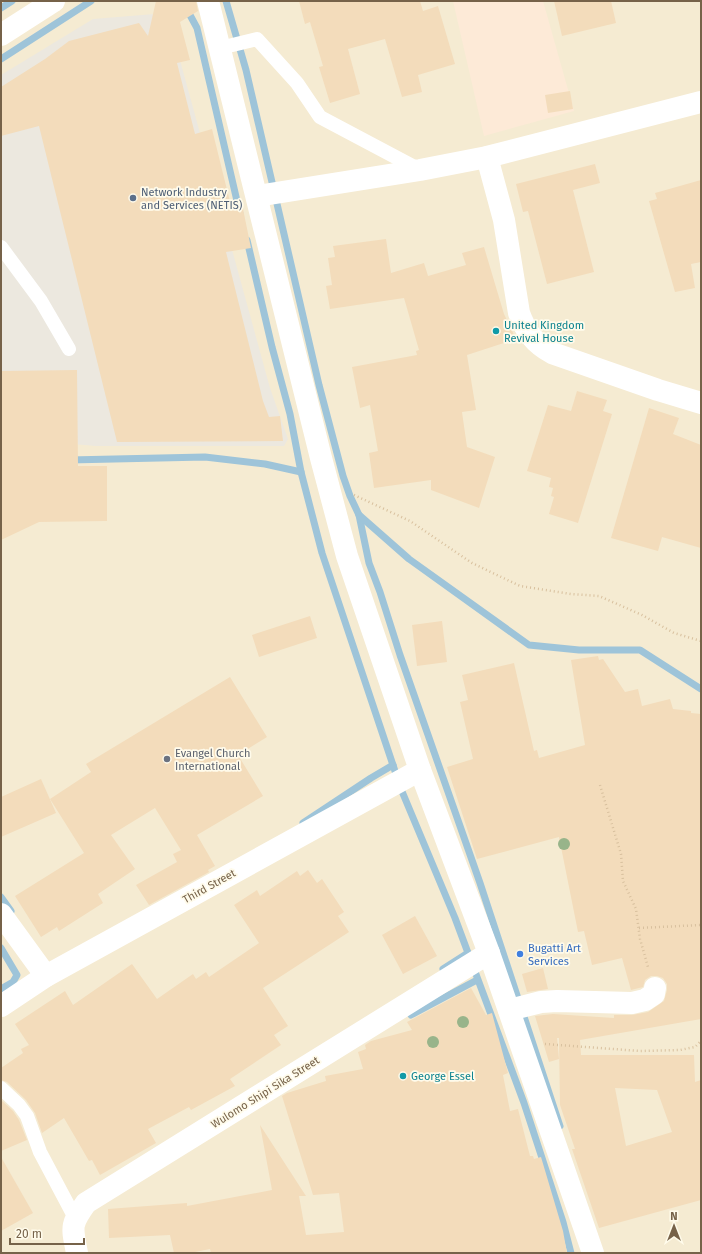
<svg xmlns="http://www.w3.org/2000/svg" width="702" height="1254" viewBox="0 0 702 1254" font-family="'Fira Sans',sans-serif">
  <rect width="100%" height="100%" fill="#fdf8e4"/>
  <rect fill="#f5ebd2" x="1" y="1" width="700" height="1252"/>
  <path fill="#fdead7" d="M453,1h90l31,110 -90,25z"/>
  <path fill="#ece8df" d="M167,13l103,375 18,51 -4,7h-188l-95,-8v-363l92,-56z"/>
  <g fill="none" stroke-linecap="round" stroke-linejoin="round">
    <g stroke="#9ec4d9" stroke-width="7">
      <path d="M170,1l14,3 13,24 43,186"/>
      <path d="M226,1l20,69 73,315 24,91 7,20 9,19 10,48 11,29 20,63 80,228 80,243"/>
      <path d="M1,8l11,-7"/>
      <path d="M1,59l90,-58"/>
      <path d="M247,240l25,107 18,67 11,58 21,81 79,236 54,129 69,185 39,119 8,31"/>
      <path d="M69,460l136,-3 60,7 36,8"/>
      <path d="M359,515l50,44 120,86 50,5h61l61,39"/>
      <path d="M303,823l68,-45 22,-13"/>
      <path d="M1,897l10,14"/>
      <path d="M1,948l16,27 -4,7 -12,7"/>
      <path d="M443,969l25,-16"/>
      <path d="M411,1015l66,-35"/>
    </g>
  </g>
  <g fill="#f3dcbb" fill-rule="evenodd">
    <path d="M156,1h40l2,10 -18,11 10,38 -13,3 18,71 17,-5 19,77 11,-2 9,44 -25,4 37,149 6,16 11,-1 3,25 -166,1 -78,-316 -38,10v-49l44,-28 24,-18 70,-18 9,13z"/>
    <path d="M299,1h121l3,10 15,-5 17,58 -37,11 4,17 -20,5 -17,-58 -37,10 12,45 -30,9 -11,-36 4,-1 -13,-44 -5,2z"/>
    <path d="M554,1h57l5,22 -54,13z"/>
    <path d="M570,91l3,18 -25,4 -3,-18z"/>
    <path d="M595,164l5,19 -27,7 21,82 -47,12 -19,-73 -5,1 -7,-28z"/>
    <path d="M701,180v82l-10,2 4,24 -20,4 -26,-91 8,-2 -2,-6z"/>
    <path d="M386,239l5,34 33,-10 4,13 38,-11 -4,-12 22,-6 20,67 12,25 -49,16 9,55 -14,2 5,35 28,10 -16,51 -48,-18v-10l-57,8 -5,-35 9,-2 -8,-46 -10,3 -8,-41 65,-12 -1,-4 3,-1 -15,-52 -74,11 -4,-23 6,-1 -4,-27 7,-1 -2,-11z"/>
    <path d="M77,370l1,96h29v55l-68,1 -38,18v-169z"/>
    <path d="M577,391l30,9 -4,11 9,3 -34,109 -29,-9 5,-17 -3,-1 2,-8 -4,-1 2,-9 -24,-7 21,-66 23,6z"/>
    <path d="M649,408l30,10 -6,16 28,11v103l-39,-11 -4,14 -47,-13z"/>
    <path d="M310,616l7,22 -58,19 -7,-22z"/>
    <path d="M442,621l5,41 -30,4 -5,-41z"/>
    <path d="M598,656l1,4 4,-1 22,33 13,-3 4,17 28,-7 3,10 18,2v2l10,1v305l-121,21 1,15h113l1,27 6,-2v120l-102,28 -27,-79h3l-15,-44 -1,-67h-2l2,21 -10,3 -14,-46 18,-2 61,4v-3h18l16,-3 16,-11 3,-11v-6l-4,-6 -6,-2h-6l-6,4 -2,7 -12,3 -9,-32 -30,7 -8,-34 -6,1 -19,-95 -82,22 -30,-92 26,-8 -13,-57 8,-2 -6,-25 52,-12 20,88 3,-1 2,8 46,-13 -14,-85zM615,1088l42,2 15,42 -46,14z"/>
    <path d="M230,677l37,60 -29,18 25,41 -66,39 18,31 -7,4 1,2 -60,33 -13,-20 41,-23 -4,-8 8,-4 -26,-42 -44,27 24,34 -37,25 5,9 -44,28 -2,-4 -16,10 -26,-41 69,-43 -34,-54 41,-27 -5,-8z"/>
    <path d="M41,779l15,34 -55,24v-40z"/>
    <path d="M308,870l9,13 5,-4 22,33 -6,4 11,16 -86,56 25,38 -14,9 7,10 -51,34 5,7 -44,24 -2,-3 -41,22 8,14 -56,32 -8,-15 -3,1 -25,-43 -22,15 -7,-20 -9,-13 -19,-18 -6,-2v-12l22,-15 -2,-4 8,-4 -14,-21 50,-33 8,14 59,-41 25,35 36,-25 3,5 10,-7 3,5 50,-34 -25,-38 23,-15 3,6 37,-25 3,5z"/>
    <path d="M415,916l22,40 -34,18 -21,-39z"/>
    <path d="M543,968l5,21 -21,3 -5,-18z"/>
    <path d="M471,988l15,27 6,-2 16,60 -5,2 7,36 8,-2 12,47h3l1,3 7,-2 22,74 4,22h-356l-1,-4 -20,4h-16l-4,-18 -61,3 -1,-29 79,-6v3l85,-16 -12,-65 46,71h-7l7,39 38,-3 -5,-39 -26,2 -31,-99 5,-3 39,-12 -1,-5 38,-7 -5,-17 8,-3 -1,-4 6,-4 41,-11 -5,-8z"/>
    <path d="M1,1100l12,11 6,9 8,20 -26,11z"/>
    <path d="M1,1157l32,56 -32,18z"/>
  </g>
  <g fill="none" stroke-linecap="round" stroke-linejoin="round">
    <g stroke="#d8c09e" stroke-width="2.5" stroke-dasharray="1 3" stroke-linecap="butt">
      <path d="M354,495l56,26 62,42 48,23 51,8 28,2 43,19 32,18 27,8"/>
      <path d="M600,785l21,69 2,27 13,28 4,30 8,28"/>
      <path d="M639,928l62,-3"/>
      <path d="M545,1044l95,7 40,-1 15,-3 6,-6"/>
    </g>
    <g stroke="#fff" stroke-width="14">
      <path d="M220,48l37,-9 40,44 23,34 100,53"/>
      <path d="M1,247l40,54 28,48"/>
      <path d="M1,1088l18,17 8,11 13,36 35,66"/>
    </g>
    <g stroke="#fff" stroke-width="22">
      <path d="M208,1l113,457 26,98 73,214 69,183 104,300"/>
      <path d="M1,35l53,-34"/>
      <path d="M487,157l17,63 15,93c7,19 15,30 33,40l106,37 43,13"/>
      <path d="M257,196l163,-26 67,-13 214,-55"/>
      <path d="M1,914l45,62"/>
      <path d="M1,1006l45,-30 374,-206"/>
      <path d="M509,1010l32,-8 16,-1 75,2 13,-3 9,-6 1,-6"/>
      <path d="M77,1253c-5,-26 -7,-28 9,-50l403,-250"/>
    </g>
  </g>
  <g fill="#98b48a">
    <circle cx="564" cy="844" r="6"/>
    <circle cx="463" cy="1022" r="6"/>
    <circle cx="433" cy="1042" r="6"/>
  </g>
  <circle fill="#5c6f8a" stroke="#fffbeb" stroke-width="1.5" cx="133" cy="198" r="4"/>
  <g fill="#0f9aa8" stroke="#fffbeb" stroke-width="1.5">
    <circle cx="496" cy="331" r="4"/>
    <circle cx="403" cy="1076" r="4"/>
  </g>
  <circle fill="#6b7280" stroke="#fffbeb" stroke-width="1.5" cx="167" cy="759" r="4"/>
  <circle fill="#3f7fe0" stroke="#fffbeb" stroke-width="1.5" cx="520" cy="954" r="4"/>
  <g text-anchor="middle" stroke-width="3.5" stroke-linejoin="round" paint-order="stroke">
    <g font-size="11" fill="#4e5e75" stroke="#fffbeb" text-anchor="start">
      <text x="141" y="196">Network Industry<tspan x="141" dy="13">and Services (NETIS)</tspan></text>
    </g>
    <g font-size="11" fill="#0d838f" stroke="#fffbeb" text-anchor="start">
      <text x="504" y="329">United Kingdom<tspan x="504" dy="13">Revival House</tspan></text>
      <text x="411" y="1080">George Essel</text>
    </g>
    <g font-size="11" fill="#5b616d" stroke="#fffbeb" text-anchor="start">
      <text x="175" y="757">Evangel Church<tspan x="175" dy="13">International</tspan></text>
    </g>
    <g font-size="11" fill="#766249" stroke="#fffbeb">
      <text transform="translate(209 886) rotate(-29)" y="4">Third Street</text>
      <text transform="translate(265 1092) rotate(-32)" y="4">Wulomo Shipi Sika Street</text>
    </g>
    <g font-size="11" fill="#366cbe" stroke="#fffbeb" text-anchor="start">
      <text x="528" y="952">Bugatti Art<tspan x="528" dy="13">Services</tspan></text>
    </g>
  </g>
  <rect width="702" height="1254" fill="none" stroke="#766249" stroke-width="4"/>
  <g transform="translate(674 1226)" stroke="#fffbeb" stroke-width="3" paint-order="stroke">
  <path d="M0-3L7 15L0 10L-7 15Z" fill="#766249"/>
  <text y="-6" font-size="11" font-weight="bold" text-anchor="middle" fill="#766249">N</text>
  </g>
  <path d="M10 1238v6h74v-6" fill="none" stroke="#766249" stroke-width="2"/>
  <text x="16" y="1238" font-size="12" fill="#766249" stroke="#fffbeb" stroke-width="3" paint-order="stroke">20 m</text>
</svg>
